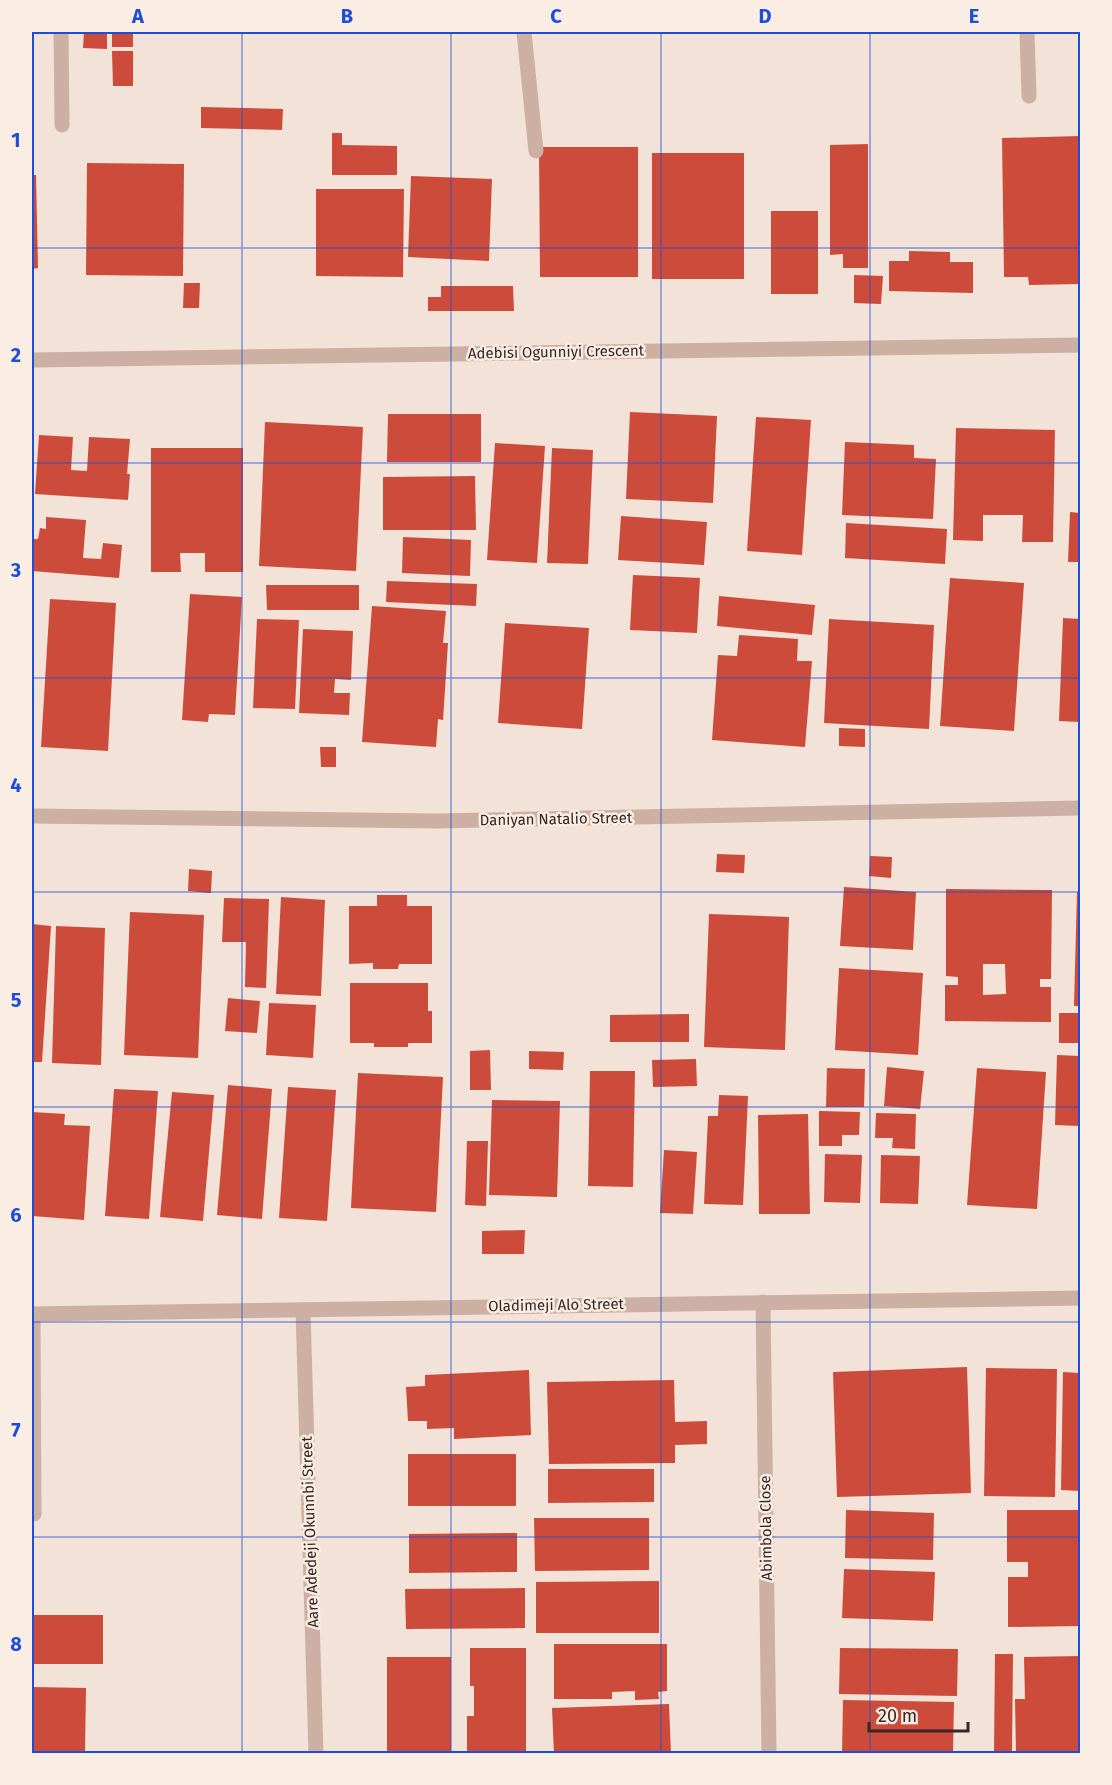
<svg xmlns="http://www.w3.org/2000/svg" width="1112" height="1785" viewBox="0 0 1112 1785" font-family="'Fira Sans',sans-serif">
  <rect width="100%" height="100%" fill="#f2e2d7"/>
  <g fill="#cd4b3b" fill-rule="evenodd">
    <path d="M84,32h23v17l-24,-1z"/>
    <rect x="112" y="32" width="21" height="15"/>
    <path d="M112,51h21v35h-20z"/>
    <path d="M201,107l82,2 -1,21 -81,-2z"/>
    <path d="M332,133h10v12l55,1v29h-65z"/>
    <path d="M1080,136v148l-51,1 -1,-8h-24l-2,-139z"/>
    <path d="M868,144v124h-25v-14l-13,1v-110z"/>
    <path d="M539,147h99v130h-98z"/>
    <rect x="652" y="153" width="92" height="126"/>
    <path d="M87,163l97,1 -1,112 -97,-1z"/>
    <path d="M32,175h4l2,93 -6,1z"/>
    <path d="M411,176l81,3 -3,82 -81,-4z"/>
    <path d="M316,189h88l-1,88 -87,-1z"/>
    <rect x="771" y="211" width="47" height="83"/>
    <path d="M909,251l41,1v10h23v31l-84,-2v-30h20z"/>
    <path d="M854,275l29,1 -2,28 -27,-1z"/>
    <path d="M184,283h16l-1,25h-16z"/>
    <path d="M441,286h72l1,25h-86v-14h13z"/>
    <path d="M630,412l87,4 -4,87 -87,-4z"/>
    <path d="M388,414h93v48h-94z"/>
    <path d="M756,417l55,3 -9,135 -55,-4z"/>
    <path d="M265,422l98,5 -7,144 -97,-5z"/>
    <path d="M956,428l99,2 -2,112h-31l1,-27h-40v26l-30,-1z"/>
    <path d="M39,435l34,2 -2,33 16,1 2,-34 41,2 -3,35h3l-2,26 -93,-6z"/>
    <path d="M845,442l69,3v13l22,1 -3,60 -91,-4z"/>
    <path d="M495,443l50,3 -8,117 -50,-3z"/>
    <path d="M151,448h92v124h-38v-19h-25l1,19h-30z"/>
    <path d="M552,448l41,2 -5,114 -41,-1z"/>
    <path d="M475,476l1,54h-93v-53z"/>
    <path d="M1070,512l10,1v49h-12z"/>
    <path d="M621,516l86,6 -3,43 -86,-5z"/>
    <path d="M46,517l40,3 -3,38 18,1 2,-16 19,2 -3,33 -87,-7v-32h6l2,-11 6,1z"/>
    <path d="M846,523l101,6 -2,35 -100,-6z"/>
    <path d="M403,537l68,3 -1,36 -68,-3z"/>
    <path d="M633,575l67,3 -3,55 -67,-3z"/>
    <path d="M950,578l74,5 -10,148 -74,-5z"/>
    <path d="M387,581l90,3 -1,22 -90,-4z"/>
    <path d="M266,585h93v25h-92z"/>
    <path d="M190,594l52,3 -7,118 -26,-1 -1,8 -26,-2z"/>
    <path d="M719,596l96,9 -3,30 -95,-9z"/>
    <path d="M50,599l66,4 -8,148 -67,-4z"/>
    <path d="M372,606l74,5 -3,32h5l-5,77 -5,-1 -2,28 -74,-5z"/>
    <path d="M1063,618l17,1v103l-21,-1z"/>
    <path d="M257,619l42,1 -4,89 -42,-1z"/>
    <path d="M829,619l105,6 -5,104 -105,-6z"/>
    <path d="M505,623l84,5 -7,101 -84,-6z"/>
    <path d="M303,629l50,2 -2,49 -16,-1 -1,14h16l-1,22 -50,-2z"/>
    <path d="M739,635l59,4 -1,22h15l-7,86 -93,-7 6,-85 19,1z"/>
    <path d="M839,728l26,1v18l-26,-1z"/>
    <path d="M320,747h16v20h-15z"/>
    <path d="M717,854l28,1 -1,18 -28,-1z"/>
    <path d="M870,856l22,1 -1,21 -22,-2z"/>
    <path d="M189,869l23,2 -1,22 -23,-2z"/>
    <path d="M844,887l72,5 -3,58 -73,-4z"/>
    <path d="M946,889l106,1 -1,89h-11v8h11v35l-106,-1v-36h13v-8l-12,-1zM983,964h22l1,30 -23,1z"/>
    <path d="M1077,892h3v114h-6z"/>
    <path d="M377,895h30v11h25v58h-33l-1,5h-25v-6l-24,1v-58h28z"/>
    <path d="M281,897l44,3 -4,96 -45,-2z"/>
    <path d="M224,898l45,1 -3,89 -21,-1 1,-45h-24z"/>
    <path d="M130,912l74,3 -6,143 -74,-3z"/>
    <path d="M709,914l80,3 -4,133 -81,-3z"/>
    <path d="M32,924l19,2 -9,136h-10z"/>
    <path d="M56,926l49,2 -4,137 -49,-2z"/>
    <path d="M839,968l84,5 -5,82 -83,-5z"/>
    <path d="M350,983h78v28h4v32h-24v4h-34v-4h-24z"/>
    <path d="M228,998l32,3 -3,32 -32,-2z"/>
    <path d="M269,1003l47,2 -3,53 -47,-3z"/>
    <rect x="1059" y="1013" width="21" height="30"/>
    <path d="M689,1014v28h-79v-27z"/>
    <path d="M490,1050l1,40h-21v-39z"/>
    <path d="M529,1051l35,1 -1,18 -34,-1z"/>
    <path d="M1057,1055l23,1v70l-25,-1z"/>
    <path d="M696,1059l1,27 -44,1 -1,-27z"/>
    <path d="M887,1067l37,4 -4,38 -36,-3z"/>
    <path d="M827,1068l38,1 -1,38h-38z"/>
    <path d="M977,1068l69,4 -9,137 -70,-4z"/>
    <path d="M590,1071h45l-2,116 -45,-1z"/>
    <path d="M358,1073l85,4 -7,135 -85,-4z"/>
    <path d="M228,1085l44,4 -10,130 -45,-4z"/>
    <path d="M288,1087l48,3 -9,131 -48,-3z"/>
    <path d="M114,1089l44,2 -9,128 -44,-3z"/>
    <path d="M172,1092l42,3 -11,126 -43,-4z"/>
    <path d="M719,1095l29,1 -5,109 -39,-1 4,-88h10z"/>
    <path d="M492,1100l68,1 -3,96 -68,-2z"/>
    <path d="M819,1111l41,1 -1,23h-17v11h-23z"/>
    <path d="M32,1112l33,2 -1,11 26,1 -6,94 -52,-4z"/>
    <path d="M876,1113l40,1 -1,35 -23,-1 1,-10h-18z"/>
    <path d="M808,1114l2,100h-51l-1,-99z"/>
    <path d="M467,1141h21l-2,65 -21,-1z"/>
    <path d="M664,1150l33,2 -4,62 -33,-1z"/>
    <path d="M825,1154l37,1 -2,48 -36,-1z"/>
    <path d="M881,1155l39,1 -2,48 -38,-1z"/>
    <path d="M525,1230l-1,24h-42v-23z"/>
    <path d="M967,1367l4,126 -134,4 -4,-125z"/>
    <path d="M986,1368l71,1 -2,128 -71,-1z"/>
    <path d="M529,1370l2,65 -77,4v-11l-27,1v-8h-19l-2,-34 19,-1v-11z"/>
    <path d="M1063,1372l17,1v118l-19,-1z"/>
    <path d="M674,1380l1,42 32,-1v23l-32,1v18l-126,1 -2,-82z"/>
    <rect x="408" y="1454" width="108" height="52"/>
    <path d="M548,1469h106v33l-106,1z"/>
    <path d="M846,1510l88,3 -1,47 -88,-2z"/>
    <path d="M1007,1510h73v116l-72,1v-50h20v-15h-21z"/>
    <path d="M534,1518h115v52l-114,1z"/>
    <path d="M517,1533v39l-108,1v-39z"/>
    <path d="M844,1569l91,3 -2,49 -91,-3z"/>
    <path d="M659,1581v52h-123v-51z"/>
    <path d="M525,1588v40l-119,1 -1,-40z"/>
    <rect x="32" y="1615" width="71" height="49"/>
    <path d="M554,1644h113v47l-9,1 1,7 -24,1v-9l-23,1v7h-58z"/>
    <path d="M470,1648h56v106h-59v-38h7v-30h-4z"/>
    <path d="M840,1648l118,1 -1,47 -118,-2z"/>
    <path d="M995,1654h18l-1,98h-18z"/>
    <path d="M1080,1656v98h-64l-1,-55h10l-1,-42z"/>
    <rect x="387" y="1657" width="64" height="97"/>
    <path d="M32,1687l54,1 -1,66h-53z"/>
    <path d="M843,1700l111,2 -1,52h-111z"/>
    <path d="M669,1704l2,50h-117l-2,-46z"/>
  </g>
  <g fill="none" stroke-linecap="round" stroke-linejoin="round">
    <g stroke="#cbb0a3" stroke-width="15">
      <path d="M61,32l1,93"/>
      <path d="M524,32l12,119"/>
      <path d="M1027,32l2,64"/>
      <path d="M32,360l1048,-15"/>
      <path d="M32,816l406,5 642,-13"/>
      <path d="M763,1302l6,452"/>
      <path d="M303,1310l13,444"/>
      <path d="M32,1314l1048,-16"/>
      <path d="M33,1314l1,200"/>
    </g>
  </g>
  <path fill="none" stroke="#1d4ed8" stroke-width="1.5" stroke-opacity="0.55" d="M242,32v1722M451,32v1722M661,32v1722M870,32v1722M32,248h1048M32,463h1048M32,678h1048M32,892h1048M32,1107h1048M32,1322h1048M32,1537h1048"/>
  <g text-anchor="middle" stroke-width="5" stroke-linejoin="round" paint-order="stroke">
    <g font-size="15" fill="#352825" stroke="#faede4">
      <text transform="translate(556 352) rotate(-1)" y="5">Adebisi Ogunniyi Crescent</text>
      <text transform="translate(556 819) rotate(-1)" y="5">Daniyan Natalio Street</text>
      <text transform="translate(556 1305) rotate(-1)" y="5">Oladimeji Alo Street</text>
      <text transform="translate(766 1528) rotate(-91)" y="5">Abimbola Close</text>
      <text transform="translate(310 1532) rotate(-92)" y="5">Aare Adedeji Okunnbi Street</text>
    </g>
  </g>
  <rect width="1112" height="1785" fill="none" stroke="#faede4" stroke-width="66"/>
  <path d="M869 1722v9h99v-9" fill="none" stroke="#352825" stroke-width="3"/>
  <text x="878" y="1722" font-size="18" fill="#352825" stroke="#faede4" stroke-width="4.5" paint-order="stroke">20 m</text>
  <rect x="33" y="33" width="1046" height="1719" fill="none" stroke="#1d4ed8" stroke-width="2"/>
  <g font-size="20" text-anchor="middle" font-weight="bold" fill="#1d4ed8">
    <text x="138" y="23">A</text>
    <text x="347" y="23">B</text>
    <text x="556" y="23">C</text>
    <text x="765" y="23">D</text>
    <text x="974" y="23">E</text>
    <text x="16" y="147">1</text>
    <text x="16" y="362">2</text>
    <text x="16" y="577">3</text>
    <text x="16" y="792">4</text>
    <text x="16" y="1007">5</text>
    <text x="16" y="1222">6</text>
    <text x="16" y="1437">7</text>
    <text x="16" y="1651">8</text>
  </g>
</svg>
